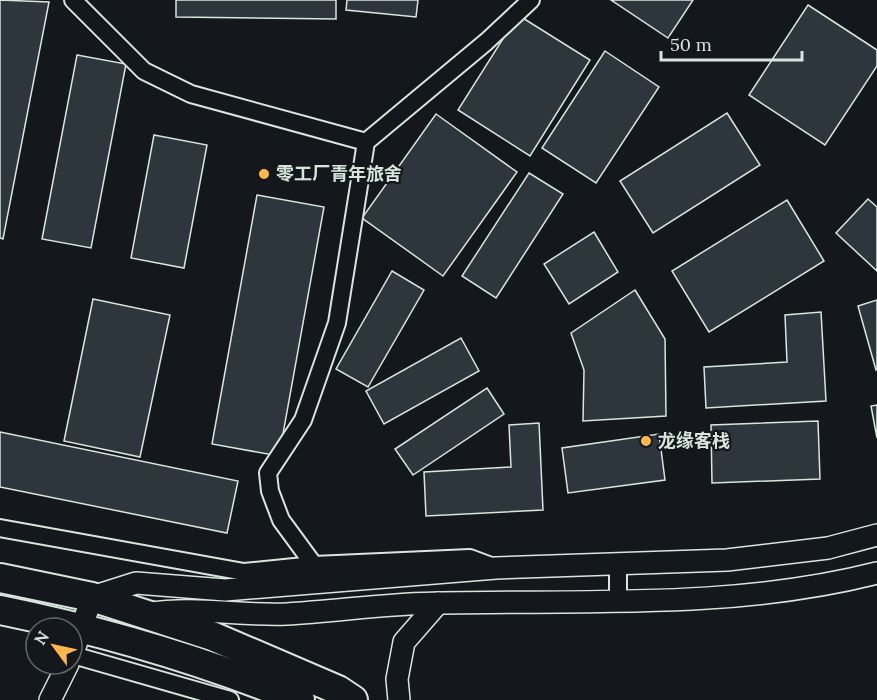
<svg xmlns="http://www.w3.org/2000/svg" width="877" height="700" viewBox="0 0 877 700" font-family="Lora,'Noto Sans SC',serif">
  <rect width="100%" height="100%" fill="#14181c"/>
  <g fill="#2c363c" stroke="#d8e6dc" stroke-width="1.5">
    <path d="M0,0l49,2 -46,237 -3,-1z"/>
    <path d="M176,0h160v19l-160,-2z"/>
    <path d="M347,0h71l-2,17 -70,-7z"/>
    <path d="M611,0h82l-25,38z"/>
    <path d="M808,5l69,45v16l-52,79 -76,-50z"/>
    <path d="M518,15l72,45 -60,96 -72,-46z"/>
    <path d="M605,51l54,36 -63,96 -54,-35z"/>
    <path d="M77,55l49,9 -35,184 -49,-9z"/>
    <path d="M727,113l33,52 -107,68 -33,-52z"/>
    <path d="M436,114l81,58 -74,104 -81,-58z"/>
    <path d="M154,135l53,10 -23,123 -53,-10z"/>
    <path d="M529,173l34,21 -67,104 -34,-22z"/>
    <path d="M257,195l67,12 -45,249 -67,-12z"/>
    <path d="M868,199l9,8v64l-41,-38z"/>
    <path d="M787,200l37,61 -115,71 -37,-61z"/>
    <path d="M594,232l24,40 -49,32 -25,-40z"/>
    <path d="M392,271l32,19 -56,97 -32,-18z"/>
    <path d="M635,290l30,49 1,77 -83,5 1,-51 -13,-37z"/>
    <path d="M93,299l77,16 -30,142 -76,-16z"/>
    <path d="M877,300v69l-1,1 -18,-64z"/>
    <path d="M821,312l5,89 -120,7 -2,-41 83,-5 -2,-47z"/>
    <path d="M461,338l18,33 -95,53 -18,-33z"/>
    <path d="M487,388l17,26 -91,61 -18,-26z"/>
    <path d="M877,405v33l-6,-32z"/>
    <path d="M818,421l2,58 -108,4 -1,-58z"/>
    <path d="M539,423l4,87 -117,6 -2,-44 87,-5 -2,-42z"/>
    <path d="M0,432l238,49 -11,52 -227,-46z"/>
    <path d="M659,434l6,46 -97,13 -6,-45z"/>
  </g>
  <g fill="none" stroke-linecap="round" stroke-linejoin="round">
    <defs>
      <g id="minor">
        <path d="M73,0l71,71 47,23 175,48"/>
        <path d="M0,528l244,44 70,-7 156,-7 24,9"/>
        <path d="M618,564v36"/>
        <path d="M314,565l-33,-45 -11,-29 -2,-18 35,-53 34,-97 29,-181 120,-100 45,-42"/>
        <path d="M73,655l157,45"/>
      </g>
      <g id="tertiary">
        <path d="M147,614c48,-8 92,2 140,0 52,-3 103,-11 155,-11 145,-3 294,6 435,-30"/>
        <path d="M72,656l20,-59 44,-14 89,7 271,-22 231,-8 101,-12 49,-13"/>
        <path d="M50,700l18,-36"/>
        <path d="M399,700l-2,-21 7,-37 34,-39"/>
      </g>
      <g id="trunk">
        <path d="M0,578l92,19 120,39 126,54 15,10"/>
        <path d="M0,610c103,21 202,50 300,90"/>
      </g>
    </defs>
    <use href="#minor" stroke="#d8e6dc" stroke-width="20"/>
    <use href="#tertiary" stroke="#d8e6dc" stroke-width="24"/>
    <use href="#trunk" stroke="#d8e6dc" stroke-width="32"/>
    <use href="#minor" stroke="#14181c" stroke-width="16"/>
    <use href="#tertiary" stroke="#14181c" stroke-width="21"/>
    <use href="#trunk" stroke="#14181c" stroke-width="28"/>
  </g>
  <g fill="#ffb74d" stroke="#14181c" stroke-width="2">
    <circle cx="264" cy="174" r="6"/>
    <circle cx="646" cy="441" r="6"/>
  </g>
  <g text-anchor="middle" stroke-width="4.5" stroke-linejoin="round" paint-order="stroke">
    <g font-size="18" font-weight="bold" fill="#d8e6dc" stroke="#14181c" text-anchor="start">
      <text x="276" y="180">零工厂青年旅舍</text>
      <text x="658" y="447">龙缘客栈</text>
    </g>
  </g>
  <g transform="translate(54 646) rotate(303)"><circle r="28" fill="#14181c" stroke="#626a69" stroke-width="1.5"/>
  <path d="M0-4.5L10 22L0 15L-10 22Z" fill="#ffb74d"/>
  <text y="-9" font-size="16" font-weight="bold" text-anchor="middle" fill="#d8e6dc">N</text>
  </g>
  <path d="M661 51v9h141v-9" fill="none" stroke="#d8e6dc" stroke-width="3"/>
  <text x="670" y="51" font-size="18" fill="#d8e6dc" stroke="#14181c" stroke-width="4.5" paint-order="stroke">50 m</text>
</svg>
